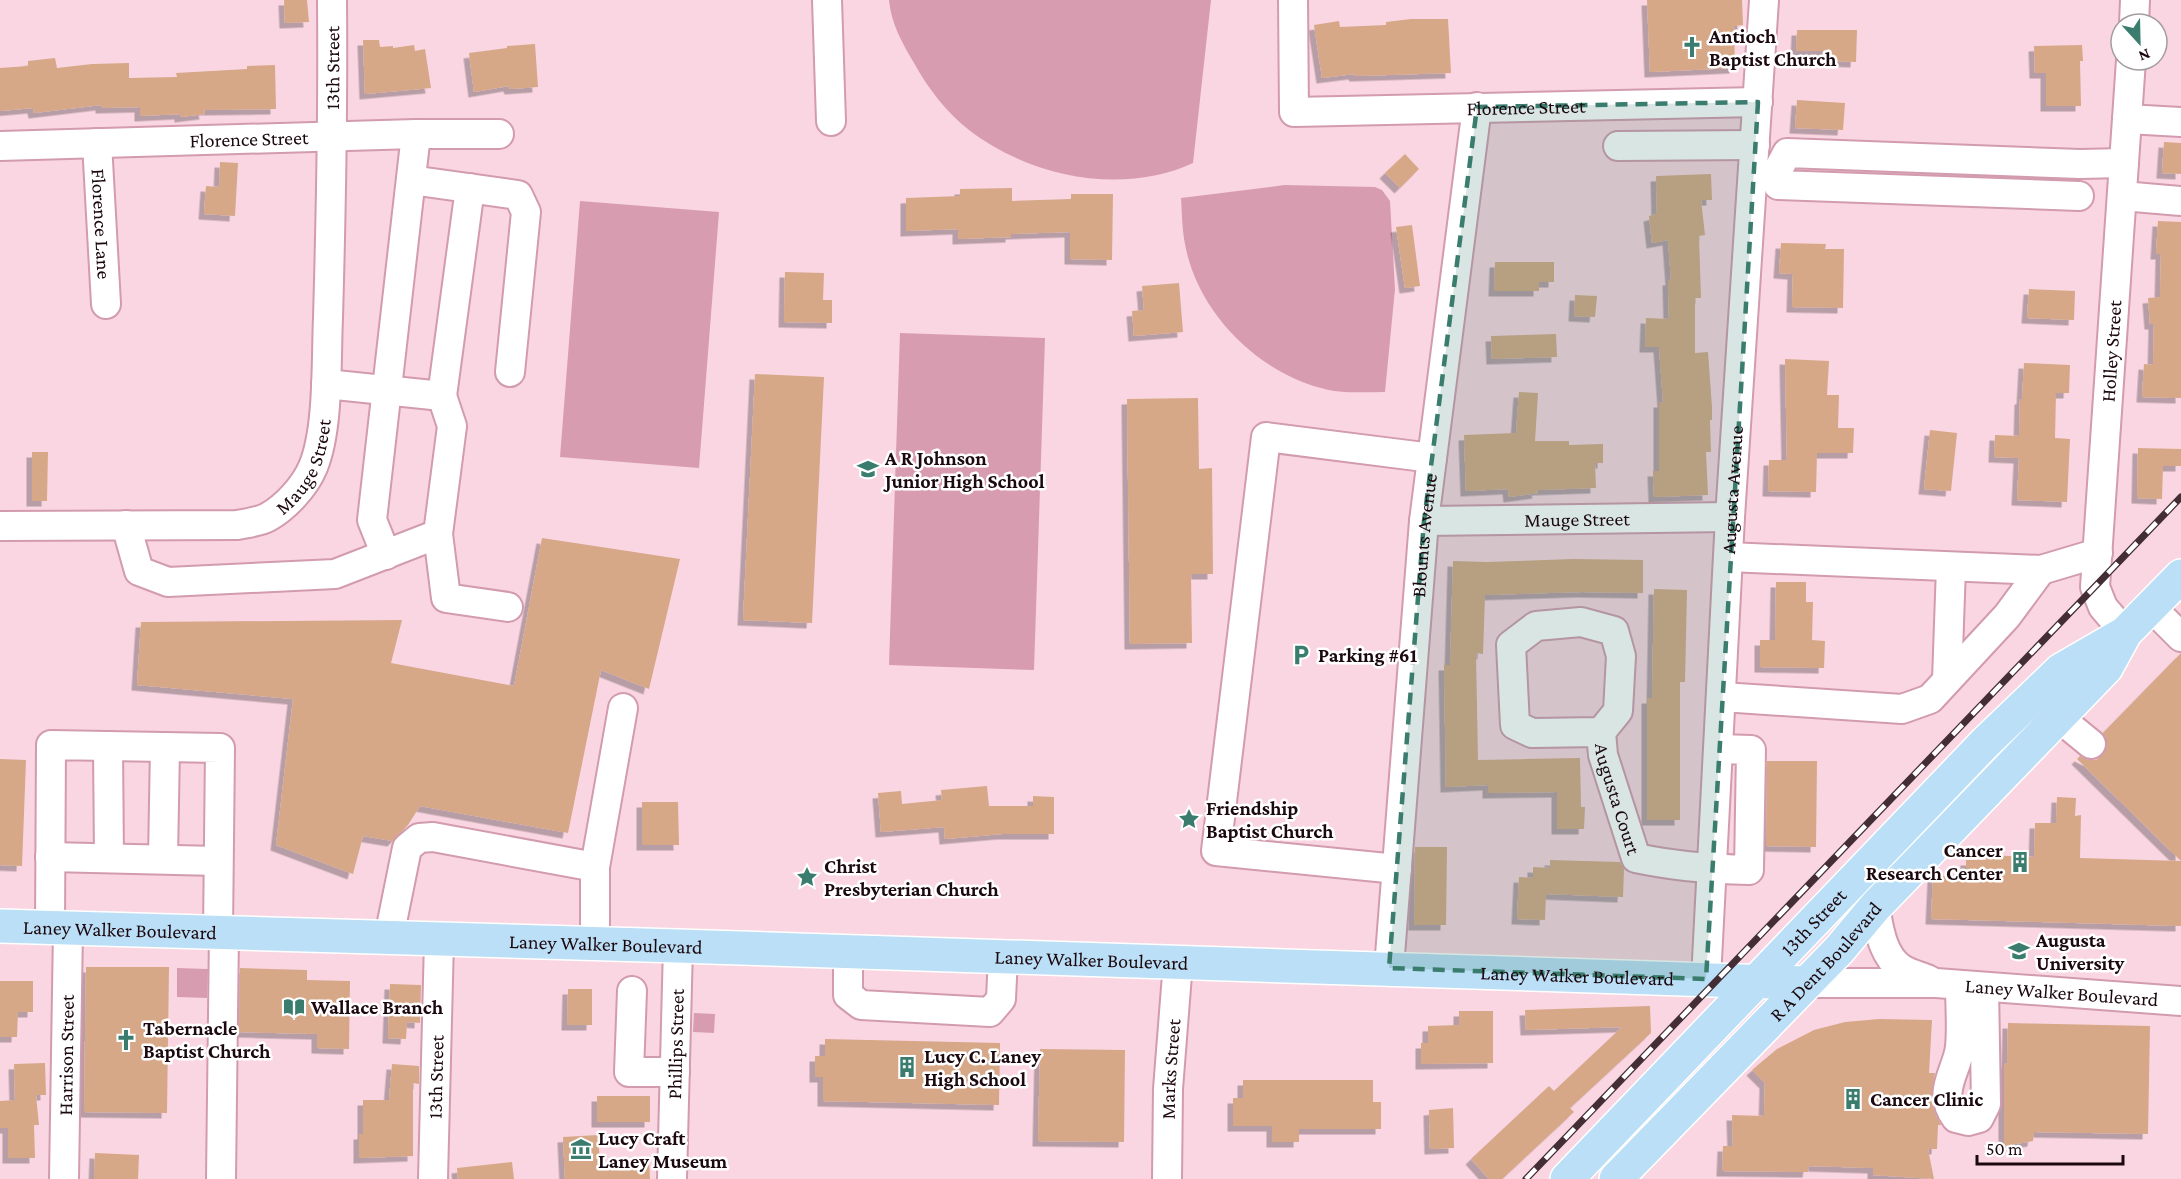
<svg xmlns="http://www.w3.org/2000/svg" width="2181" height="1179" viewBox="0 0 2181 1179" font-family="'Crimson Pro',serif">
  <defs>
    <filter id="shadow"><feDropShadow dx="-5.5" dy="5.5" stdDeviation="0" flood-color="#0004"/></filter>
  </defs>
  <rect width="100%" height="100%" fill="#fad6e2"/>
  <g fill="#d89cb1">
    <path d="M889,0h322l-18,163c-71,33 -163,14 -224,-33 -22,-17 -42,-43 -55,-67 -12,-20 -23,-40 -25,-63z"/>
    <path d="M1285,185l90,2 7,3 8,11 5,88 -10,103c-21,0 -44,2 -64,-4 -65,-17 -124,-77 -136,-144 -3,-15 -3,-31 -4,-46z"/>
    <path d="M580,201l139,11 -20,256 -139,-11z"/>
    <path d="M900,333l145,5 -11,332 -145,-5z"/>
    <path d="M177,968l31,1 -1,29 -30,-1z"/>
    <path d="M694,1013l21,1 -1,19 -21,-1z"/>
  </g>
  <g fill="#d6a888" filter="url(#shadow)">
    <path d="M284,0h23l2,22 -24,1z"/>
    <path d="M1647,0h95l1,25 -9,1 1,42 -85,4z"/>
    <path d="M1411,19h37l3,54 -96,3 -1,-2 -32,4 -8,-53 25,-4 1,6 46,-2v-3z"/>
    <path d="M1797,30h60l-1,32 -26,-1v-10h-34z"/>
    <path d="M363,40h16l1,7 13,-1v2l21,-3 1,6 10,-2 6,39 -66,6z"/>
    <path d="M535,44l3,43 -28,2 -1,-3 -35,6 -5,-39 38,-5v-2z"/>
    <path d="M2082,45l1,16h-3l1,45h-35v-33h-11l-1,-27z"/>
    <path d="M55,58l2,10 35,-4 37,-1v15l48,-1 -1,-4 71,-4v-3l28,-1 1,44 -72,1 1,4 -25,3v-3l-40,2v-9l-39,1v-3l-67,8 -1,-5 -33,3v-43l28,-2v-5z"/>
    <path d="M1797,100l48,3 -2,27 -48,-2z"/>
    <path d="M2164,142l17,1v31l-19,-1z"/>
    <path d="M1405,154l14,15 -19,19 -15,-15z"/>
    <path d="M220,162l18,1 -3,53 -31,-2 2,-28 13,1z"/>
    <path d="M1711,174l1,26h-11l4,35 -6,1 2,62h-6v55l13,-1 4,55v13h-2l1,32h-5l2,43 -54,2 -1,-26h6v-69h4l-4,-55h-14l1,-29 23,1 -1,-39h3l-3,-40 -16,3 -3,-27 8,-2 -1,-38z"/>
    <path d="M1012,188v13l59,-2v-5h42l-1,66 -42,-1v-27l-59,2v3l-53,2v-10l-52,2v-33l54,-2v-7z"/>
    <path d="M2158,221l23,1v176l-39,-1 2,-33 9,1 1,-41h-4l-2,-26 12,-1 1,-43h-5z"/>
    <path d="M1412,225l8,61 -15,2 -9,-61z"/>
    <path d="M1781,243l45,1 -1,5h19l-1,59 -51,-1 1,-33 -14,-1z"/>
    <path d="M1495,262h59v20h-15v9h-45z"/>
    <path d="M785,272l39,1 -1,27h9v23l-48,-1z"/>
    <path d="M1179,283l4,49 -49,4 -2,-25 12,-1 -2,-24z"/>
    <path d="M2029,289l46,2 -1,29 -47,-2z"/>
    <path d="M1575,295l22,1 -2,21 -21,-1z"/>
    <path d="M1556,334l1,23 -65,2 -1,-23z"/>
    <path d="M1785,359l44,2 -2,34h12l-1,33h16l-1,25h-36l-1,39 -48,-1 1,-31h18z"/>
    <path d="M2024,363l46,2 -1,28h-13l-1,45 15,1 -3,63 -50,-2 2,-42 -25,-1 1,-22 24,1 1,-37h2z"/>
    <path d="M755,374l69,3 -12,246 -69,-3z"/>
    <path d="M1519,392l19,1 -3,48h34v4l34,-1v19h-8l1,25 -59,2 1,3 -29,4 -1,-8 -42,2 -2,-56 52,-2z"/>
    <path d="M1198,398l1,71 13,-1 1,106h-22l1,69 -62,1 -3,-245z"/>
    <path d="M1930,430l27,3 -6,58 -27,-2z"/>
    <path d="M2138,448l43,1v17h-18l-1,33 -25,-1z"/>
    <path d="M32,452h16l-1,49h-15z"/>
    <path d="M542,538l138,21 -31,130 -48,-19 -33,163 -148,-27 -12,19 -15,16 -30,-5 -10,38 -77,-29 17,-146 -156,-14 4,-63 261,-2 -11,43 123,23z"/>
    <path d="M1573,559l70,1v33l-61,-1 -97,3 -2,59 -7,-1 2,107 102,-2 1,49h4l-1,22h-27v-37l-69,1v-8l-42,2 -2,-122h6l3,-104 34,1z"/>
    <path d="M1776,582h30v20h7l-1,38 13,1 -1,27 -64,-1v-27h15z"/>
    <path d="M1654,589l33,1 -2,92h-5v138h-33v-122h5z"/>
    <path d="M2181,653v208l-104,-102 3,-3 8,4h8l7,-5 4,-9v-7l-4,-6z"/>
    <path d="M0,759l26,1 -4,106 -22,-1z"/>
    <path d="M1767,761h50l-1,86 -50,-1z"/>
    <path d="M987,786l2,20h44v-10l21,1v37h-52l-57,5 -1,-12 -63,5 -3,-39 23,-2 1,13 40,-4 -1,-10z"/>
    <path d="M2057,797l19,1 -1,18 6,-1 -1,43 101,3v65l-250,-7 2,-43h26v-4h7v-12h20v-5l48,2 1,-34h21z"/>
    <path d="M642,802h36l1,43h-37z"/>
    <path d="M1415,847h32l-1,78h-32z"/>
    <path d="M1550,860l70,2 4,7 -1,28 -77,-3 -1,26 -28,-1 2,-42 14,1v-11l17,1z"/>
    <path d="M86,967h83l-2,146 -83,-1z"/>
    <path d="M240,968l67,2v10l43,1 -1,68 -32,-1v-14l-78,-2z"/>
    <path d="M0,981h33v31h-15l-1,25h-17z"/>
    <path d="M390,984l31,1 -1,38 -13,-1 -1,17 -18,-1z"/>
    <path d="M568,989h24v36h-25z"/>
    <path d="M1650,1006l1,27 -81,75 4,4 -72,67h-13l-18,-20 78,-73 5,5 68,-64 -96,3 -1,-20z"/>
    <path d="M1459,1011h34v52l-72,1v-21h7v-17l31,-1z"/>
    <path d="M1879,1019l53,1 -3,53h6l-4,27 4,13 6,12h-3l-1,24h-9l6,30 -61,-4v-7l-64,-2 -1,6 -86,-1 1,-25h10l-1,-31 32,1 1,-33 -13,-13 25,-21 37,-19 31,-8z"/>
    <path d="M2008,1023l142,3 -2,108 -114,-2 -1,9 -29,5v-81l3,-2z"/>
    <path d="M825,1039l175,4 -1,62 -176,-4v-24h-8v-21h10z"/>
    <path d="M1040,1049l85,1 -1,92 -86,-1z"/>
    <path d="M45,1063l1,32h-10l3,30h-5l1,33h-27v-30h-8v-27l15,-1 -1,-36z"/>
    <path d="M392,1064l27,2v18l-6,-1v73l-54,2v-24h4v-34h26z"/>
    <path d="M1243,1080h130v22h8v27h-82v13h-27v-16h-39v-28h10z"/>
    <rect x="597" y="1096" width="53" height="26"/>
    <path d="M1453,1108l1,40 -24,1 -1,-39z"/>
    <path d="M598,1135l2,28 49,-3 1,19h-85l-2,-42z"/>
    <path d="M95,1153l44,2 -1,24h-44z"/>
    <path d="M512,1162l2,17h-56l-1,-11z"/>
  </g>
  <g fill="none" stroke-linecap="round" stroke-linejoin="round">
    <defs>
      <g id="minor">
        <path d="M827,0l4,121"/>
        <path id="s1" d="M1293,0l1,112 464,-10"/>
        <path d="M2134,24l1,-24"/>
        <path d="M2127,119l54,3"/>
        <path id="s2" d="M97,143l9,161"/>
        <path id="s3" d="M0,146l416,-12h83"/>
        <path d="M1618,146l137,-1"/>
        <path d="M411,180l107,15 8,17 -16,160"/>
        <path d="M2079,196l-301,-11v-15l9,-17 293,11 44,-1"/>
        <path d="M2122,196l59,5"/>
        <path d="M442,396l28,-208"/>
        <path id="s4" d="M1424,521l306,-4"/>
        <path d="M126,525l13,46 29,11 167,-8 103,-40 14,-108 -10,-30 -116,-12"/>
        <path id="s5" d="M0,526l237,-1c10,-2 22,-3 31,-8 18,-10 37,-31 45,-50 16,-38 13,-107 15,-149 3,-106 5,-212 4,-318"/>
        <path d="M438,534l8,64 62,9"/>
        <path d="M386,555l-14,-35 44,-386"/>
        <path d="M1728,557l313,13 57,-17"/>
        <path d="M2151,607l30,30"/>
        <path id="s6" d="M2125,633l-22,-26 -8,-20 36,-527"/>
        <path d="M1947,680l4,-113"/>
        <path d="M1722,697l180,12 28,-10 77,-83 34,-46"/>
        <path d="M2058,717l33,27"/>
        <path id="s7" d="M1601,732l-69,1 -17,-8 -4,-80 25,-19 45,-4 33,9 7,25 -3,55 -17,21 2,23 33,103c37,8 74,11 113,12l2,-120 -32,-1"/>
        <path d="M108,746l1,112"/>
        <path d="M50,857l167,4"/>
        <path d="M163,859l2,-112"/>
        <path d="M1397,869l-181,-18 50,-414 166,21"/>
        <path d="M1875,907c4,21 7,49 27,62 8,5 18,7 27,11"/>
        <path d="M50,927l1,-182 169,3 -2,184"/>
        <path d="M389,937l18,-89 12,-10 14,-1 162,30"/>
        <path d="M595,944v-77l28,-159"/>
        <path d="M848,952v43l13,10 129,7 11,-13 2,-43"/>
        <path id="s8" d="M1389,968l35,-447 53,-414"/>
        <path id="s9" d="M1706,979l24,-462 34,-517"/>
        <path id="s10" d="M1806,983h130l245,18"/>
        <path d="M1960,985c0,20 2,42 0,62 -3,25 -24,45 -4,71l12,3 11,-3 7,-14 -2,-117"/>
        <path d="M632,991l-3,81h46"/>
        <path id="s11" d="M64,1179l4,-250"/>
        <path d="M221,1179l3,-247"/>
        <path id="s12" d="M433,1179l6,-239"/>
        <path id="s13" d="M672,1179l6,-233"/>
        <path id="s14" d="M1167,1179l1,-90 10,-127"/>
      </g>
      <g id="major">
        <path id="s15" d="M0,926l678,20 1128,37"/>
        <path id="s16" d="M1567,1179l418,-436 76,-73 64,-37 56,-57"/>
        <path id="s17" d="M1616,1179l223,-229 36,-43 231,-239 17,-31"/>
      </g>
    </defs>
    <use href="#minor" stroke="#d29bae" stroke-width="32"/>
    <use href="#major" stroke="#fff" stroke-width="36"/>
    <use href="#minor" stroke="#fff" stroke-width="28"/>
    <use href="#major" stroke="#bbdff6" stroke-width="33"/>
    <defs>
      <path id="rail" d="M1526,1179l655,-682"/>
    </defs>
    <use href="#rail" stroke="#442e36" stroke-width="7"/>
    <use href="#rail" stroke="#fff" stroke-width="4.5" stroke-dasharray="14" stroke-linecap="butt"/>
  </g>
  <path fill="#3a7c6d" fill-opacity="0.2" stroke="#3a7c6d" stroke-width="4.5" stroke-dasharray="12 8" stroke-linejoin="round" d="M1758,102l-52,877 -317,-11 35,-447 53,-414z"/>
  <defs>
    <symbol id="church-bare" viewBox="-9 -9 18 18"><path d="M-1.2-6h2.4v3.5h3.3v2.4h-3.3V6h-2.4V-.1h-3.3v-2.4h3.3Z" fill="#3a7c6d" stroke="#fff" stroke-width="2.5" paint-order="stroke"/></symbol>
    <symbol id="school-bare" viewBox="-9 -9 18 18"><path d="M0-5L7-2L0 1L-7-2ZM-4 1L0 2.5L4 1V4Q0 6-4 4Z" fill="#3a7c6d" stroke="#fff" stroke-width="2.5" paint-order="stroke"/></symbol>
    <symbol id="parking-bare" viewBox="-9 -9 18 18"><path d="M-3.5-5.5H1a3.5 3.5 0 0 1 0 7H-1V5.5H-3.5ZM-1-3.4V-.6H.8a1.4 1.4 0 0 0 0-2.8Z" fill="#3a7c6d" stroke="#fff" stroke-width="2.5" paint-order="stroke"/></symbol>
    <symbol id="sight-bare" viewBox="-9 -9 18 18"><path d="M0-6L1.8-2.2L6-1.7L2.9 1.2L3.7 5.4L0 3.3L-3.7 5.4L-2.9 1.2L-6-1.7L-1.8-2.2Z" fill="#3a7c6d" stroke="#fff" stroke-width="2.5" paint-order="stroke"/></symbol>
    <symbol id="building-bare" viewBox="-9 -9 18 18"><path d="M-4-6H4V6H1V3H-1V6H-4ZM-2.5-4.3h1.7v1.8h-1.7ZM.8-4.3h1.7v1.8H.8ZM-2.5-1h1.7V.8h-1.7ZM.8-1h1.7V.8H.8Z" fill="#3a7c6d" stroke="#fff" stroke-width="2.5" paint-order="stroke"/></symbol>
    <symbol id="university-bare" viewBox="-9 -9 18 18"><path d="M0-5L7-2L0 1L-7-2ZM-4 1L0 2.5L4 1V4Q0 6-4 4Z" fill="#3a7c6d" stroke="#fff" stroke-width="2.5" paint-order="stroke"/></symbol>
    <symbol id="library-bare" viewBox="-9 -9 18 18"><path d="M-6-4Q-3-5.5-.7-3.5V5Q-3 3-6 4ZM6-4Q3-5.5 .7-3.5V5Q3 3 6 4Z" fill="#3a7c6d" stroke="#fff" stroke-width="2.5" paint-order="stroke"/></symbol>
    <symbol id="museum-bare" viewBox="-9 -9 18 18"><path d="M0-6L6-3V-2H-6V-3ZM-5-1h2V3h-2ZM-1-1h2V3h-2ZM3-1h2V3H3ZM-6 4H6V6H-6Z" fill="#3a7c6d" stroke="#fff" stroke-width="2.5" paint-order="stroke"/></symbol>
  </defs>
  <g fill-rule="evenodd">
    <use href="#church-bare" x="1677" y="32" width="30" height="30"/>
    <use href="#school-bare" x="853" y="454" width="30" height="30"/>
    <use href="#parking-bare" x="1286" y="640" width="30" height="30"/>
    <use href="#sight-bare" x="1174" y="804" width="30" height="30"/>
    <use href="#building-bare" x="2005" y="847" width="30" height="30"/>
    <use href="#sight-bare" x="792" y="862" width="30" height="30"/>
    <use href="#university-bare" x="2004" y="936" width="30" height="30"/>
    <use href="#library-bare" x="279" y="992" width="30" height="30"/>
    <use href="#church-bare" x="111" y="1025" width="30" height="30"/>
    <use href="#building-bare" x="892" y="1052" width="30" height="30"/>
    <use href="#building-bare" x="1838" y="1084" width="30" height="30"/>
    <use href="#museum-bare" x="566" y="1134" width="30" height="30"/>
  </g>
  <g text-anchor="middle" stroke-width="5" stroke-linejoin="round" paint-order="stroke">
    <g font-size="20" font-weight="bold" fill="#1c0910" stroke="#fff" text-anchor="start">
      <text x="1709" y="43">Antioch<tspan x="1709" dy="23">Baptist Church</tspan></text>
      <text x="885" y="465">A R Johnson<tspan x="885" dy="23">Junior High School</tspan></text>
      <text x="1318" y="662">Parking #61</text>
      <text x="1206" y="815">Friendship<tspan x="1206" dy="23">Baptist Church</tspan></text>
      <text x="2003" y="857" text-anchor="end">Cancer<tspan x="2003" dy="23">Research Center</tspan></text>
      <text x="824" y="873">Christ<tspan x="824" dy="23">Presbyterian Church</tspan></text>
      <text x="2036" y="947">Augusta<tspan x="2036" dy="23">University</tspan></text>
      <text x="311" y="1014">Wallace Branch</text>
      <text x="143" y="1035">Tabernacle<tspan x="143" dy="23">Baptist Church</tspan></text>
      <text x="924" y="1063">Lucy C. Laney<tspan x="924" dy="23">High School</tspan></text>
      <text x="1870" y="1106">Cancer Clinic</text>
      <text x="598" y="1145">Lucy Craft<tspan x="598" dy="23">Laney Museum</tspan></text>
    </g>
    <g font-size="20" fill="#1c0910" stroke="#fff">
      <text dy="7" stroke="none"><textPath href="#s5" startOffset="738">13th Street</textPath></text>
      <text dy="7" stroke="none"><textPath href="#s1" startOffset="344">Florence Street</textPath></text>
      <text dy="7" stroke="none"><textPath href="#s3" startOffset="249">Florence Street</textPath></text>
      <text dy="7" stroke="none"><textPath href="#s2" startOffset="81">Florence Lane</textPath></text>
      <text dy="7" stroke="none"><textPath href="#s6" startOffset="292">Holley Street</textPath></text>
      <text dy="7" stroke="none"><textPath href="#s5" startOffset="334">Mauge Street</textPath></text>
      <text dy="7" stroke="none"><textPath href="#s9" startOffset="490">Augusta Avenue</textPath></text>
      <text dy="7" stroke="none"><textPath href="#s4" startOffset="153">Mauge Street</textPath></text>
      <text dy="7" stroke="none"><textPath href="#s8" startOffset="434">Blounts Avenue</textPath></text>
      <text dy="7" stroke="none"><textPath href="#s7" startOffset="456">Augusta Court</textPath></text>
      <text dy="7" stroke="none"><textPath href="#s16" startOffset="356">13th Street</textPath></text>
      <text dy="7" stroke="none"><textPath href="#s15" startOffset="120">Laney Walker Boulevard</textPath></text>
      <text dy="7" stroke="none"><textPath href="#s15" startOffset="606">Laney Walker Boulevard</textPath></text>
      <text dy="7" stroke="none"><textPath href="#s15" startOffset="1092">Laney Walker Boulevard</textPath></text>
      <text dy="7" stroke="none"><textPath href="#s17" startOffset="302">R A Dent Boulevard</textPath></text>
      <text dy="7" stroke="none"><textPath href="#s15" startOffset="1578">Laney Walker Boulevard</textPath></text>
      <text dy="7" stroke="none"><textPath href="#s10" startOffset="256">Laney Walker Boulevard</textPath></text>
      <text dy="7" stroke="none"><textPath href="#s13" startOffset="135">Phillips Street</textPath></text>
      <text dy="7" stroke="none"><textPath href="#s11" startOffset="124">Harrison Street</textPath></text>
      <text dy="7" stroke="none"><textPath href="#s14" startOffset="110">Marks Street</textPath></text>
      <text dy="7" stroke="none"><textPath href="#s12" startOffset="102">13th Street</textPath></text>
    </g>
  </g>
  <g transform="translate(2139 42) rotate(158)"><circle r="28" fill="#ffffff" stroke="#a49d9f" stroke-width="1.5"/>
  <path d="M0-4.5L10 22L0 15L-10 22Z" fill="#3a7c6d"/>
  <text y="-9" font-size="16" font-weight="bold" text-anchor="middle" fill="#1c0910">N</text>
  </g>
  <path d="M1977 1155v9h146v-9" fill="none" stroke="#1c0910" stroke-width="3"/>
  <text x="1986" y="1155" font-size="18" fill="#1c0910" stroke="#ffffff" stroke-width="4.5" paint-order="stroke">50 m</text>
</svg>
